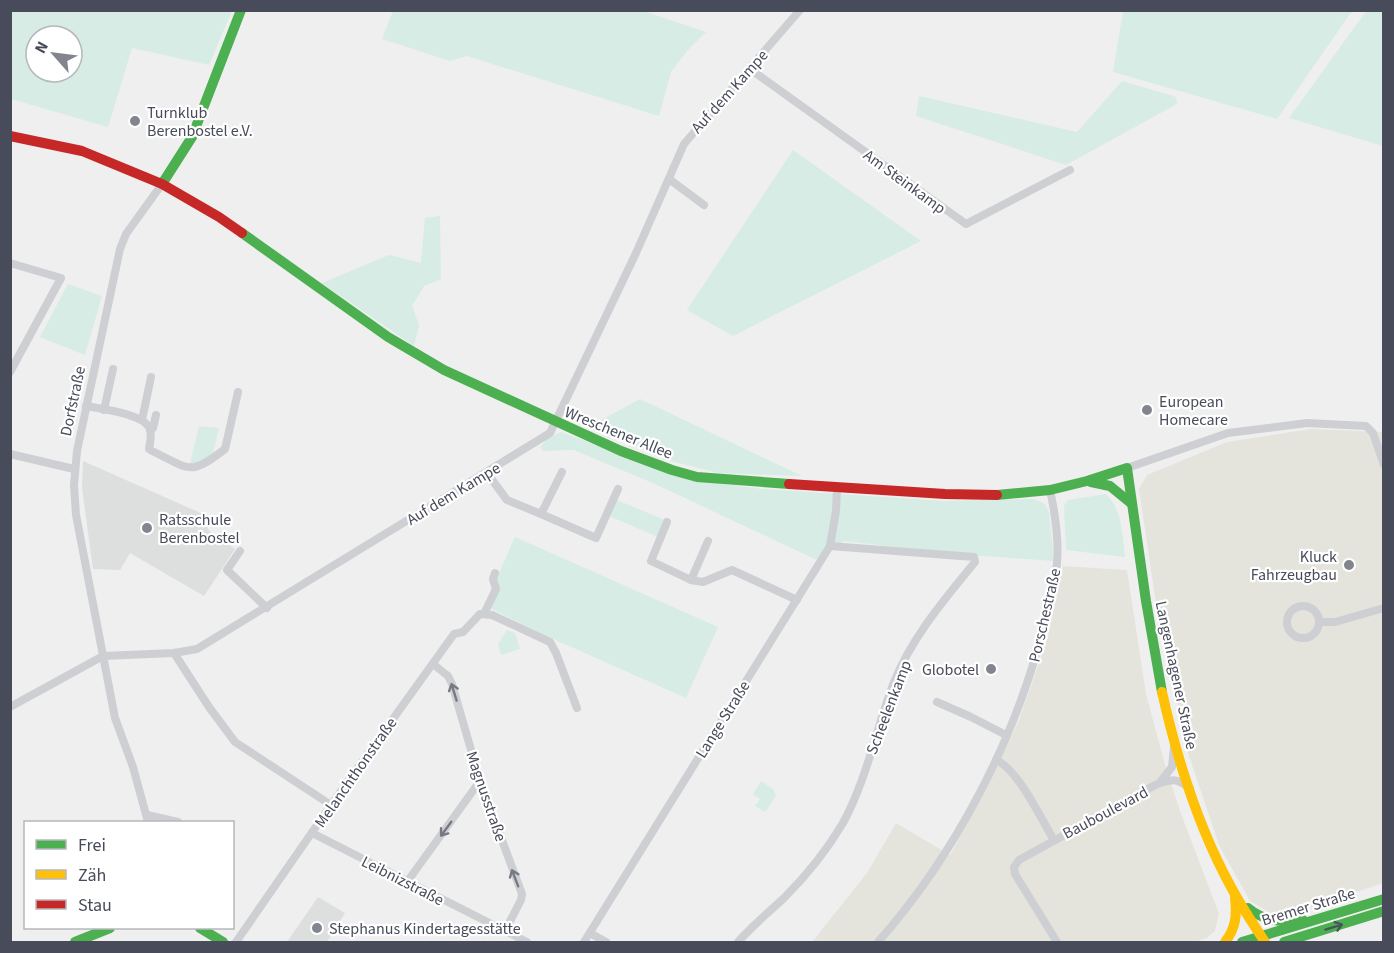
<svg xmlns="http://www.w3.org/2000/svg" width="1394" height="953" viewBox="0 0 1394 953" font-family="'Source Sans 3',sans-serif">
  <rect width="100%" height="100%" fill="#efefef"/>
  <g fill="#e4e4dd">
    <path d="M1311,429l72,3v451l-92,31h-19l-22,-13 -31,-56 -31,-92 -29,-130 -20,-134 8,-14 80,-33z"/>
    <path d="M1063,566l64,4 19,124 18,67 16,50 39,103 -4,17 -8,7 -12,4h-383l55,-69 29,-50 54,32 35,-63 34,-72 29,-83z"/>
  </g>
  <g fill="#dddede">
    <path d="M83,461l120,53 6,17 26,18 -31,47 -74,-43 -10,17 -27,-1 -11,-81z"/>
    <path d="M318,897l27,16 -18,29h-40z"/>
  </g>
  <g fill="#d6ece5" fill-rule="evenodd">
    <path d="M1367,10l16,1v135l-94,-28z"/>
    <path d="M10,11l1,-1 221,1 -23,54 -77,-17 -24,79 -97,-28zM36,36h36v36h-36z"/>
    <path d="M393,11h250l63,21 -18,18 -17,22 -12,44 -192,-60 -17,5 -68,-22z"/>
    <path d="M1123,11v-1l229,1 -75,108 -164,-47z"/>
    <path d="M1122,81l54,16 1,7 -111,61 -150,-49 3,-20 158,36z"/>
    <path d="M793,150l128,91 -188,95 -46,-26z"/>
    <path d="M440,216l1,63 -17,7 -12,20 7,19 -5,21 -92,-63 67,-28 32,8 4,-45z"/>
    <path d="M68,284l34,12 -17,59 -45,-18z"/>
    <path d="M640,399l162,77 -83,-3 -52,-13 -75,-35z"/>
    <path d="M199,426l20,2 -6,25 -14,10 -9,1z"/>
    <path d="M561,432l61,23 78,26 63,8 181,12 89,-2 11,4 5,9 5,49 -98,-7 -112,-13 -27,19 -162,-76 -81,-34 -31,1 -2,-4 5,-8z"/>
    <path d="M1106,494c17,17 16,41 19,63l-59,-7 -2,-44 4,-6z"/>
    <path d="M617,500l48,20 -7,17 -49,-21z"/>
    <path d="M515,537l203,90 -32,71 -146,-65 -50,-25 6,-28z"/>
    <path d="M507,630l8,3 5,16 -19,6 -3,-11z"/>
    <path d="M761,781l12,8 3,7 -11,16 -10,-6 5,-7 -7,-5z"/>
  </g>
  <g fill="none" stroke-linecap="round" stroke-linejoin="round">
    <g stroke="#cecfd2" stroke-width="8">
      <path d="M750,69l216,155 104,-54"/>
      <path d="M669,179l35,26"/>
      <path d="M10,263l51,15 -51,94"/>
      <path d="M86,406c16,3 58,8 64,23 2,7 0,13 -1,20l3,2c38,18 37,26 73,-2l13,-57"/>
      <path d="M104,410l9,-41"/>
      <path d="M142,420l9,-43"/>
      <path d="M150,430l3,-2 3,-13"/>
      <path d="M10,454l64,15"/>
      <path d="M1127,468l101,-35 79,-10 59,3 7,7 11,32"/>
      <path d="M487,473l20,27 34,14 21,-42"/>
      <path d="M541,514l55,24 22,-49"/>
      <path d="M667,522l-16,39 40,19 17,-39"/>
      <path d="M240,551l-13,19 40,38"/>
      <path d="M691,580l12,2 29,-12 65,30"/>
      <circle cx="1303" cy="622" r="16"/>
      <path d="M484,614l12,-25 -3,-10 2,-6"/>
      <path d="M1319,622h16l49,-14"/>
      <path d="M174,653l35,54 26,35 96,63"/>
      <path d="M433,664l15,12 4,8 28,97 42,113 -1,6 -16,31"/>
      <path d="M937,702l34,15 35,18"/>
      <path d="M10,707l93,-51 71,-3 23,-4 353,-216 86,-180 48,-109 116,-134"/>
      <path d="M996,760c22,9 45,59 58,80"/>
      <path d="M1161,781l11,-14 2,-20"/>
      <path d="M147,815l31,7"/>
      <path d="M148,822l-15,-55 -18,-49 -39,-203 -2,-30 3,-34 43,-202 6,-15 36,-50"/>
      <path d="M312,833l215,109"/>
      <path d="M407,882l73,-101"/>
      <path d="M590,933l16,9"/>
      <path d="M236,942l95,-137 123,-171 9,-2 17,-18 12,1 58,27 6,11 21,55"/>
      <path d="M584,942l246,-396 6,-35 1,-23"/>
      <path d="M738,942c14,-16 30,-29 46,-44 22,-22 43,-48 59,-75 24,-44 33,-94 51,-141 18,-45 50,-82 81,-120l-1,-5 -144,-11"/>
      <path d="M878,942c77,-87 138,-203 166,-317 5,-20 11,-41 13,-62 2,-24 -2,-50 -7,-73"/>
      <path d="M1057,942l-42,-68 -1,-7 5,-7 138,-76c17,-5 19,-6 33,4"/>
    </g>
    <g stroke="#4caf50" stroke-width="10">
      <path d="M162,184l30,-47 49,-127"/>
      <path d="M242,233l146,104 56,33 177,81 51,19 25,7 92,7"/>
      <path d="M1091,482l19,4 22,18"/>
      <path d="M997,495l53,-5 37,-9 40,-13 19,133 16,91"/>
      <path d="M1248,908c17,14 34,14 55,12"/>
      <path d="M200,928l23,14"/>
      <path d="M75,942l35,-14"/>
      <path d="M1242,942l142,-43"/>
      <path d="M1284,942l100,-31"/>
    </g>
    <g stroke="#ffc107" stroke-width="10">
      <path d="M1162,692c15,67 36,135 69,195 10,19 22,37 34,55"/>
      <path d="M1225,942c11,-14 12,-27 10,-44"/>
    </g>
    <g stroke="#c62828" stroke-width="10">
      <path d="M10,136l72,15 80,33 57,33 23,16"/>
      <path d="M789,484l156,10 52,1"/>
    </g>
  </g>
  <defs><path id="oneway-shaft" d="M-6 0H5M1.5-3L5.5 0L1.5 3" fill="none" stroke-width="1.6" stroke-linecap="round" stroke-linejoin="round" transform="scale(1.5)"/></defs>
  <g stroke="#777a84">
    <use href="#oneway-shaft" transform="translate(454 692) rotate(-107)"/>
    <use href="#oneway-shaft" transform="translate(446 829) rotate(126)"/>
    <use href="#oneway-shaft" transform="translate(515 878) rotate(-111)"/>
  </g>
  <use stroke="#485659" href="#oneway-shaft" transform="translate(1334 927) rotate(-17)"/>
  <g fill="#82858e" stroke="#fff" stroke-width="2">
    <circle cx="135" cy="121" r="6"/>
    <circle cx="1147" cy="410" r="6"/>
    <circle cx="147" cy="528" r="6"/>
    <circle cx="1349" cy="565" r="6"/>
    <circle cx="991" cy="669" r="6"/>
    <circle cx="317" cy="928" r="6"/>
  </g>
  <g text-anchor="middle" stroke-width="4.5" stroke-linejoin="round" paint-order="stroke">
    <g font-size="16" fill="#484c5a" stroke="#fff">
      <text transform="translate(729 91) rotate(-48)" y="6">Auf dem Kampe</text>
      <text transform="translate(905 181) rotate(36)" y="6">Am Steinkamp</text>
      <text transform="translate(72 401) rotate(-78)" y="6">Dorfstraße</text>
      <text transform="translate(619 432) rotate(22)" y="6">Wreschener Allee</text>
      <text transform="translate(453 493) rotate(-31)" y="6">Auf dem Kampe</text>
      <text transform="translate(1044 615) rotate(-77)" y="6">Porschestraße</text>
      <text transform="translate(1177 675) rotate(78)" y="6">Langenhagener Straße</text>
      <text transform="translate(888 707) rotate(-69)" y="6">Scheelenkamp</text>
      <text transform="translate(722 719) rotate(-58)" y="6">Lange Straße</text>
      <text transform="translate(355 772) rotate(-55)" y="6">Melanchthonstraße</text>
      <text transform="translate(487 796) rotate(71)" y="6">Magnusstraße</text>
      <text transform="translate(1105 812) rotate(-28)" y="6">Bauboulevard</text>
      <text transform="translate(403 880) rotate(27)" y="6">Leibnizstraße</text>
      <text transform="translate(1308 906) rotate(-17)" y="6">Bremer Straße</text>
    </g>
    <g font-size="16" fill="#484c5a" stroke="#fff" text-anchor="start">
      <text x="147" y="118">Turnklub<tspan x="147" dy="18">Berenbostel e.V.</tspan></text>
      <text x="1159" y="407">European<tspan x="1159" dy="18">Homecare</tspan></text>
      <text x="159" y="525">Ratsschule<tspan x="159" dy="18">Berenbostel</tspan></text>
      <text x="1337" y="562" text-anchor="end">Kluck<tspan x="1337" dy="18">Fahrzeugbau</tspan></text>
      <text x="979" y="675" text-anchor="end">Globotel</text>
      <text x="329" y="934">Stephanus Kindertagesstätte</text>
    </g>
  </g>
  <rect width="1394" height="953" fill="none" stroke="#484c5a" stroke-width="24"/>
  <rect x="24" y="821" width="210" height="108" fill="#ffffff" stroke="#b6b7bd" stroke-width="1.5"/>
  <rect x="36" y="840" width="30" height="9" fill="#4caf50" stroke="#b6b7bd" stroke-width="1.5"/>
  <text x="78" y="851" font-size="18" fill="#484c5a">Frei</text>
  <rect x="36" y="870" width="30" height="9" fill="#ffc107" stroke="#b6b7bd" stroke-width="1.5"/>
  <text x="78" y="881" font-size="18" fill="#484c5a">Zäh</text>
  <rect x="36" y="900" width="30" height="9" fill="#c62828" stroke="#b6b7bd" stroke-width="1.5"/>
  <text x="78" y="911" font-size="18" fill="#484c5a">Stau</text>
  <g transform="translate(54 54) rotate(298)"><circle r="28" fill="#ffffff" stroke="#b6b7bd" stroke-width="1.5"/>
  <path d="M0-4.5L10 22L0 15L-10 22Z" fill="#82858e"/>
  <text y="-9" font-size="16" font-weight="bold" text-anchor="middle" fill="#484c5a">N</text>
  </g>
</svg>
